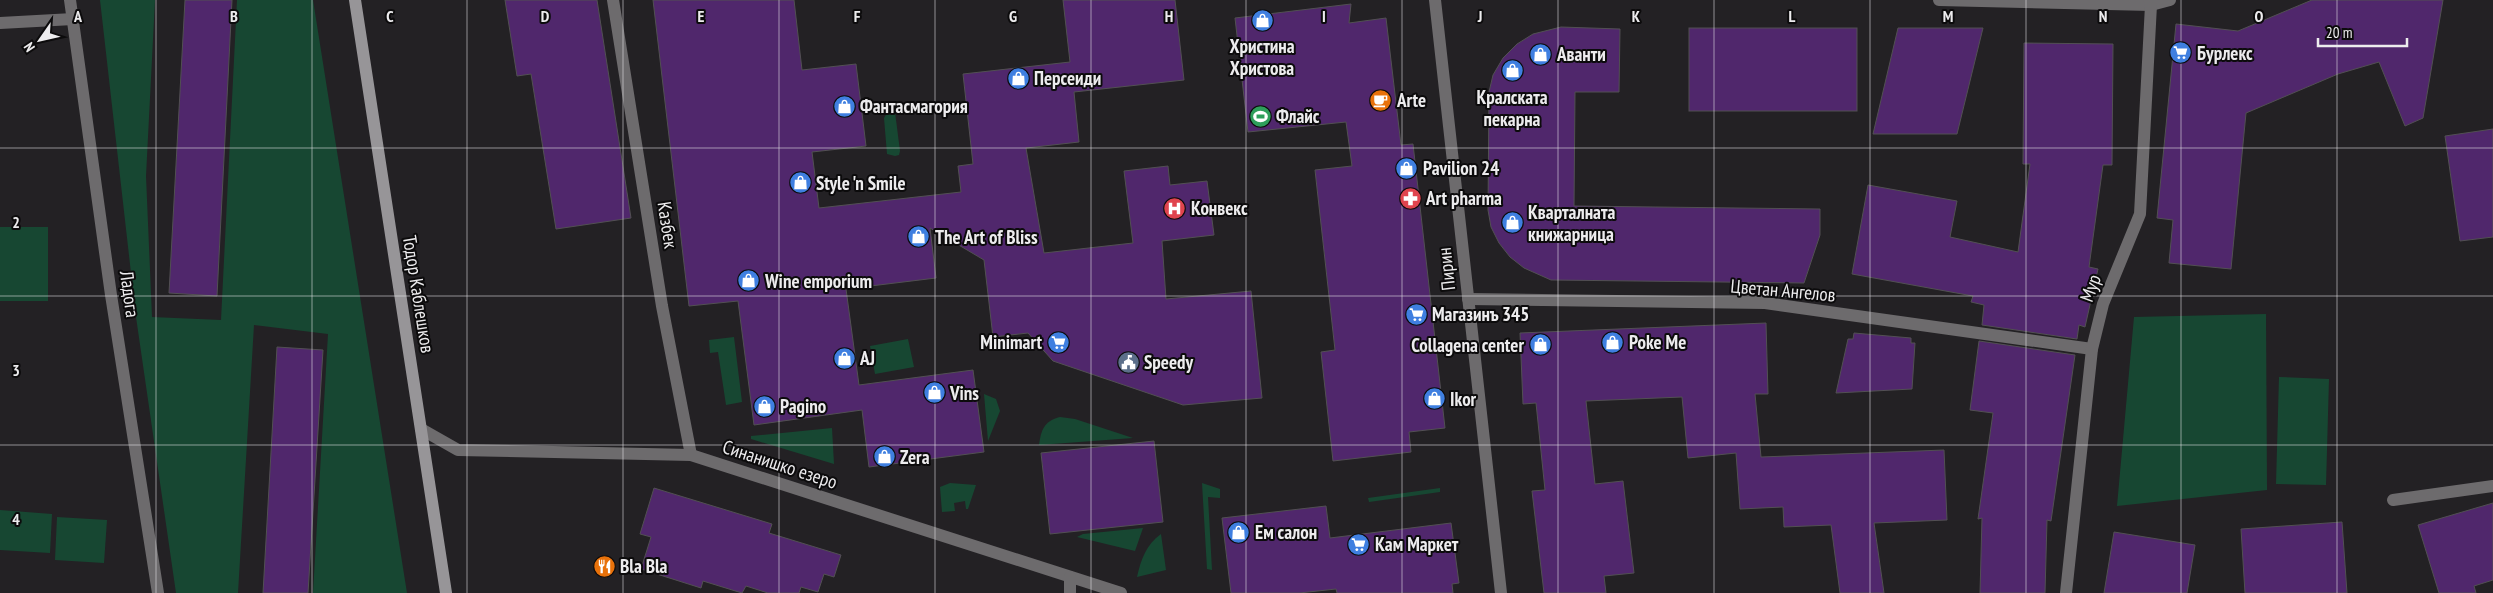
<svg xmlns="http://www.w3.org/2000/svg" width="2493" height="593" viewBox="0 0 2493 593" font-family="'PT Sans Narrow',sans-serif">
  <rect width="100%" height="100%" fill="#232124"/>
  <g fill="#174732">
    <path d="M100,0h55l-9,176 6,141 69,3 16,-320h76l94,593h-94l15,-259 -74,-9 -16,268h-62l-40,-276z"/>
    <path d="M890,108l5,4 5,39 -1,4 -4,1 -8,-2 -3,-36z"/>
    <rect x="0" y="227" width="48" height="74"/>
    <path d="M2266,314l1,176 -150,16 17,-189z"/>
    <path d="M734,337l8,65 -16,3 -8,-53 -8,1 -1,-13z"/>
    <path d="M908,339l6,28 -39,7 -5,-28z"/>
    <path d="M2279,377l50,2 -3,106 -50,-1z"/>
    <path d="M984,394l12,5 4,12 -12,30z"/>
    <path d="M1060,417l15,2 58,19 -94,7c2,-15 5,-24 21,-28z"/>
    <path d="M832,428l2,36 -83,-25v-3z"/>
    <path d="M950,483l26,2 -8,24h-2l-1,-8 -11,2 1,8 -13,1 -2,-25z"/>
    <path d="M1202,483l18,6v9l-12,-1 4,73 -5,-1z"/>
    <path d="M1440,488v4l-71,10 -1,-4z"/>
    <path d="M0,510l52,4 -2,39 -50,-3z"/>
    <path d="M57,517l50,3 -3,43 -49,-3z"/>
    <path d="M1143,528l-8,23 -58,-14 6,-3z"/>
    <path d="M1161,534l5,36 -29,7c4,-18 9,-32 24,-43z"/>
  </g>
  <g fill="#50276c" stroke="#525053">
    <path d="M185,0h47l-15,296 -48,-3z"/>
    <path d="M505,0h92l34,218 -75,11 -25,-155 -14,2z"/>
    <path d="M653,0h141l8,70 54,-6 10,82 -54,6 7,56 142,-16 -3,-26 15,-2 -10,-90 107,-12 -7,-62h112l9,80 -110,12 5,50 -53,6 18,105 89,-10 -9,-72 44,-5 2,19 37,-4 7,54 -52,6 4,58 85,-8 11,107 -79,7 -130,-44 -25,-28 -35,4 -9,-77 -54,-32 6,50 -90,11 13,96 114,-15 11,82 -115,15 -7,-57 -108,15 -16,-124 -49,5z"/>
    <path d="M2312,0h131l-20,118 -18,8 -26,-64 -41,12 -92,39 -15,156 -62,-6 4,-43 -16,-2 19,-194 62,7z"/>
    <path d="M1351,4l-2,19 37,-5 15,127 12,-1 32,284 -36,4 2,20 -78,9 -12,-109 14,-2 -20,-180 37,-4 -6,-44 -98,10 -13,-114z"/>
    <path d="M1561,27l59,2 -1,63h-44l-1,114 246,3v26l-16,48 -253,-3 -27,-12 -14,-11 -11,-14 -8,-16 -3,-17 1,-118 4,-17 10,-17 14,-14 16,-10z"/>
    <rect x="1689" y="28" width="168" height="83"/>
    <path d="M1898,28h85l-26,106h-84z"/>
    <path d="M2024,43l89,1 -1,121h-9l-14,102 9,2 -13,58 -6,-2 -2,14 -95,-14 2,-20 -13,-3 2,-6 -121,-22 16,-89 89,16 -7,36 68,15 12,-88h-7z"/>
    <path d="M2493,129v108l-33,4 -15,-105z"/>
    <path d="M1766,323l2,71h-13l6,63 183,-7 3,70 -73,3 10,70h-44l-9,-68 -47,2 -1,-20 -43,2 -4,-56 -48,5 -6,-61 -96,4 9,83 28,-3 11,92 -30,3 2,17h-62l-12,-102 13,-1 -9,-87 -13,1 -3,-71z"/>
    <path d="M1854,333l57,5v5h4l-3,46 -76,4 12,-54h5z"/>
    <path d="M1979,341l96,14 -24,166 -4,-1 -2,73h-65l2,-75 -4,1 15,-106 -23,-3z"/>
    <path d="M277,347l46,3 -15,243h-45z"/>
    <path d="M1154,441l9,81 -113,12 -9,-81z"/>
    <path d="M654,488l118,36 -3,9 72,22 -7,22 -10,-3 -6,18 -17,-5 -2,6h-31l-22,-7 -4,7 -39,-12 -2,7 -60,-19 10,-32 -11,-3z"/>
    <path d="M2493,503v77l-19,6 2,7h-37l-21,-68z"/>
    <path d="M1326,506l4,32 121,-15 8,60 -7,1 1,9h-116l-1,-4 -37,4h-68l-9,-75z"/>
    <path d="M2342,522l5,71h-102l-4,-64z"/>
    <path d="M2114,532l81,13 -8,48h-83z"/>
  </g>
  <g fill="none" stroke-linecap="round" stroke-linejoin="round">
    <g stroke="#6d6b6d" stroke-width="12">
      <path d="M70,0l41,295 47,298"/>
      <path d="M613,0l49,306 29,149"/>
      <path d="M1435,0l66,593"/>
      <path d="M1939,0l212,5 19,-5"/>
      <path d="M0,23l73,-4"/>
      <path d="M1468,299l297,4 327,46"/>
      <path d="M421,429l37,21 233,5 430,138"/>
      <path d="M2393,500l100,-14"/>
      <path d="M1070,577v16"/>
      <path d="M2066,593l26,-244 11,-45 37,-90 11,-209 -2,-5"/>
    </g>
    <path stroke="#979598" stroke-width="12" d="M355,0l91,593"/>
  </g>
  <path fill="none" stroke="#edecee" stroke-width="1" stroke-opacity="0.55" d="M156,0v593M312,0v593M467,0v593M623,0v593M779,0v593M935,0v593M1091,0v593M1246,0v593M1402,0v593M1558,0v593M1714,0v593M1870,0v593M2026,0v593M2181,0v593M2337,0v593M0,148h2493M0,296h2493M0,445h2493"/>
  <defs>
    <symbol id="shop-disc" viewBox="-11 -11 22 22"><circle r="9.5" fill="#3f7fe0" stroke="#0c0b0c"/><path d="M-5-2.5h2.3a2.7 3.5 0 0 1 5.4 0H5L5.5 6h-11ZM-1.5-2.5h3a1.5 2.3 0 0 0-3 0Z" fill="#fff"/></symbol>
    <symbol id="supermarket-disc" viewBox="-11 -11 22 22"><circle r="9.5" fill="#3f7fe0" stroke="#0c0b0c"/><path d="M-6-5.5h2.5l.6 2H6L4.5 2H-2.5L-4.4-4H-6ZM-1.5 3.2a1.3 1.3 0 1 0 .1 0ZM3 3.2a1.3 1.3 0 1 0 .1 0Z" fill="#fff"/></symbol>
    <symbol id="cafe-disc" viewBox="-11 -11 22 22"><circle r="9.5" fill="#e8710a" stroke="#0c0b0c"/><path d="M-5.5-4.5H6V0H3Q3 3.5 0 3.5H-2.5Q-5.5 3.5-5.5 0ZM3-3.2v2h1.7v-2ZM-6 4.5H4V6H-6Z" fill="#fff"/></symbol>
    <symbol id="stadium-disc" viewBox="-11 -11 22 22"><circle r="9.5" fill="#2e9e5b" stroke="#0c0b0c"/><path d="M0-5a6.5 5 0 1 0 0 10a6.5 5 0 1 0 0-10ZM-3.5-1.8h7v3.6h-7Z" fill="#fff"/></symbol>
    <symbol id="pharmacy-disc" viewBox="-11 -11 22 22"><circle r="9.5" fill="#e0444e" stroke="#0c0b0c"/><path d="M-2-6h4v4h4v4h-4v4h-4v-4h-4v-4h4Z" fill="#fff"/></symbol>
    <symbol id="hospital-disc" viewBox="-11 -11 22 22"><circle r="9.5" fill="#e0444e" stroke="#0c0b0c"/><path d="M-5-5h3v3.5h4V-5h3V5h-3V1.5h-4V5h-3Z" fill="#fff"/></symbol>
    <symbol id="civic-disc" viewBox="-11 -11 22 22"><circle r="9.5" fill="#5c6f8a" stroke="#0c0b0c"/><path d="M-.6-6.5H3V-4.5H.6V-3L4-1V1h2V6H-6V1h2V-1L-.6-3ZM-1.2 2.5V6h2.4V2.5Z" fill="#fff"/></symbol>
    <symbol id="restaurant-disc" viewBox="-11 -11 22 22"><circle r="9.5" fill="#e8710a" stroke="#0c0b0c"/><path d="M-5-6h1v4h1v-4h1v4h1v-4h1v5L-1.5 .5V6h-2V.5L-5-1ZM5-6V6H3V1.5H1.5Q1.5-4 5-6Z" fill="#fff"/></symbol>
  </defs>
  <g fill-rule="evenodd">
    <use href="#shop-disc" x="1250" y="8" width="25" height="25"/>
    <use href="#supermarket-disc" x="2168" y="40" width="25" height="25"/>
    <use href="#shop-disc" x="1528" y="42" width="25" height="25"/>
    <use href="#shop-disc" x="1500" y="58" width="25" height="25"/>
    <use href="#shop-disc" x="1006" y="66" width="25" height="25"/>
    <use href="#cafe-disc" x="1368" y="88" width="25" height="25"/>
    <use href="#shop-disc" x="832" y="94" width="25" height="25"/>
    <use href="#stadium-disc" x="1248" y="104" width="25" height="25"/>
    <use href="#shop-disc" x="1394" y="156" width="25" height="25"/>
    <use href="#shop-disc" x="788" y="170" width="25" height="25"/>
    <use href="#pharmacy-disc" x="1398" y="186" width="25" height="25"/>
    <use href="#hospital-disc" x="1162" y="196" width="25" height="25"/>
    <use href="#shop-disc" x="1500" y="210" width="25" height="25"/>
    <use href="#shop-disc" x="906" y="224" width="25" height="25"/>
    <use href="#shop-disc" x="736" y="268" width="25" height="25"/>
    <use href="#supermarket-disc" x="1404" y="302" width="25" height="25"/>
    <use href="#supermarket-disc" x="1046" y="330" width="25" height="25"/>
    <use href="#shop-disc" x="1600" y="330" width="25" height="25"/>
    <use href="#shop-disc" x="1528" y="332" width="25" height="25"/>
    <use href="#shop-disc" x="832" y="346" width="25" height="25"/>
    <use href="#civic-disc" x="1116" y="350" width="25" height="25"/>
    <use href="#shop-disc" x="922" y="380" width="25" height="25"/>
    <use href="#shop-disc" x="1422" y="386" width="25" height="25"/>
    <use href="#shop-disc" x="752" y="394" width="25" height="25"/>
    <use href="#shop-disc" x="872" y="444" width="25" height="25"/>
    <use href="#shop-disc" x="1226" y="520" width="25" height="25"/>
    <use href="#supermarket-disc" x="1346" y="532" width="25" height="25"/>
    <use href="#restaurant-disc" x="592" y="554" width="25" height="25"/>
  </g>
  <g text-anchor="middle" stroke-width="4" stroke-linejoin="round" paint-order="stroke">
    <g font-size="19" font-weight="bold" fill="#edecee" stroke="#0c0b0c" text-anchor="start">
      <text x="1262" y="53" text-anchor="middle">Христина<tspan x="1262" dy="22">Христова</tspan></text>
      <text x="2197" y="60">Бурлекс</text>
      <text x="1557" y="61">Аванти</text>
      <text x="1034" y="85">Персеиди</text>
      <text x="1512" y="104" text-anchor="middle">Кралската<tspan x="1512" dy="22">пекарна</tspan></text>
      <text x="1397" y="107">Arte</text>
      <text x="860" y="113">Фантасмагория</text>
      <text x="1276" y="123">Флайс</text>
      <text x="1423" y="175">Pavilion 24</text>
      <text x="816" y="190">Style 'n Smile</text>
      <text x="1426" y="205">Art pharma</text>
      <text x="1191" y="215">Конвекс</text>
      <text x="1528" y="219">Кварталната<tspan x="1528" dy="22">книжарница</tspan></text>
      <text x="935" y="244">The Art of Bliss</text>
      <text x="765" y="288">Wine emporium</text>
      <text x="1432" y="321">Магазинъ 345</text>
      <text x="1042" y="349" text-anchor="end">Minimart</text>
      <text x="1629" y="349">Poke Me</text>
      <text x="1524" y="352" text-anchor="end">Collagena center</text>
      <text x="860" y="365">AJ</text>
      <text x="1144" y="369">Speedy</text>
      <text x="950" y="400">Vins</text>
      <text x="1450" y="406">Ikor</text>
      <text x="780" y="413">Pagino</text>
      <text x="900" y="464">Zera</text>
      <text x="1255" y="539">Ем салон</text>
      <text x="1375" y="551">Кам Маркет</text>
      <text x="620" y="573">Bla Bla</text>
    </g>
    <g font-size="19" fill="#edecee" stroke="#0c0b0c">
      <text transform="translate(668 225) rotate(81)" y="7">Казбек</text>
      <text transform="translate(1446 269) rotate(-96)" y="7">Пирин</text>
      <text transform="translate(2090 288) rotate(-70)" y="7">Мур</text>
      <text transform="translate(1783 290) rotate(5)" y="7">Цветан Ангелов</text>
      <text transform="translate(130 294) rotate(82)" y="7">Ладога</text>
      <text transform="translate(419 294) rotate(81)" y="7">Тодор Каблешков</text>
      <text transform="translate(780 464) rotate(18)" y="7">Синанишко езеро</text>
    </g>
  </g>
  <g font-size="16" text-anchor="middle" font-weight="bold" fill="#edecee" stroke="#0c0b0c" stroke-width="4" stroke-linejoin="round" paint-order="stroke">
    <text x="78" y="22">A</text>
    <text x="234" y="22">B</text>
    <text x="390" y="22">C</text>
    <text x="545" y="22">D</text>
    <text x="701" y="22">E</text>
    <text x="857" y="22">F</text>
    <text x="1013" y="22">G</text>
    <text x="1169" y="22">H</text>
    <text x="1324" y="22">I</text>
    <text x="1480" y="22">J</text>
    <text x="1636" y="22">K</text>
    <text x="1792" y="22">L</text>
    <text x="1948" y="22">M</text>
    <text x="2103" y="22">N</text>
    <text x="2259" y="22">O</text>
    <text x="16" y="228">2</text>
    <text x="16" y="376">3</text>
    <text x="16" y="525">4</text>
  </g>
  <g transform="translate(40 40) rotate(236)" stroke="#0c0b0c" stroke-width="4" paint-order="stroke">
  <path d="M0-4L9 19L0 12L-9 19Z" fill="#edecee"/>
  <text y="-8" font-size="14" font-weight="bold" text-anchor="middle" fill="#edecee">N</text>
  </g>
  <path d="M2318 38v8h89v-8" fill="none" stroke="#edecee" stroke-width="2.5"/>
  <text x="2326" y="38" font-size="15" fill="#edecee" stroke="#0c0b0c" stroke-width="4" paint-order="stroke">20 m</text>
</svg>
